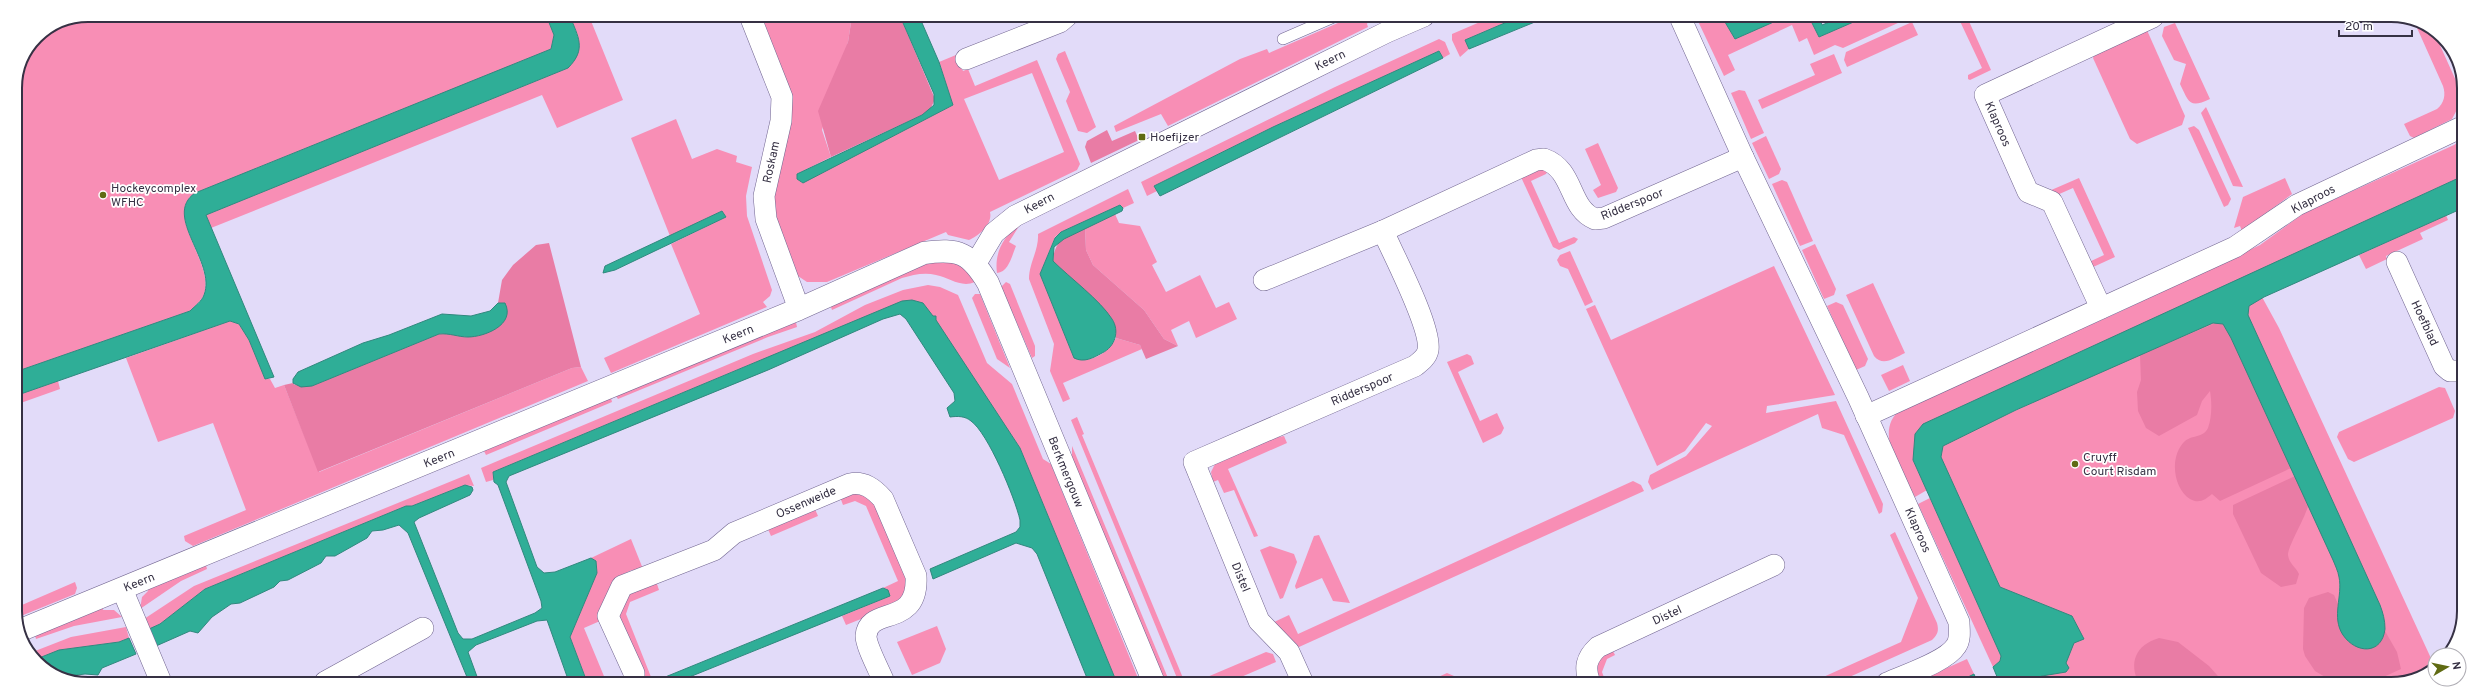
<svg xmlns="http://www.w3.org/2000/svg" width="2479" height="699" viewBox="0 0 2479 699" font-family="Overpass,sans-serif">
  <rect width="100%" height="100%" fill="#e2dbf9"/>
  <g fill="#f88eb5" fill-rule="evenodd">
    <path d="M88,15h458l8,20 -3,14 -16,7 -340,137c-32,22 20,70 9,101 -2,6 -9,12 -14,17l-175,61v-285l6,-27 15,-24 24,-16z"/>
    <path d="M570,16h19l34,84 -66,28 -15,-33 -331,133 -5,-13 362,-147 10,-32z"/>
    <path d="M761,16h91l-4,26 -26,88 9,27 -34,17 5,9 151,-78 -14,-43 17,-7 7,16 5,-2 7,17 62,-26 43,104 -3,6 -87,42c3,12 -11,24 -21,28l-21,-5 -2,-3 -119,50h-20l-9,-6 -20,-51 -5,-31 18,-74 1,-24zM1032,73l32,79 -65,28 -35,-81z"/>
    <path d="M1354,16h16l-3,8 1,3 -200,99 -7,-12 -45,18 -2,-6 126,-67 27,-10 2,4z"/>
    <path d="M1494,16h27l-56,24 4,9 -9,8 -8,-17v-6z"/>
    <path d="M1696,17h26l13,22 50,-22h24l10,20 46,-20h46l-68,31 -8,-3 -21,10 -7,-17 -8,4 -7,-17 -64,30 7,15 -11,6z"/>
    <path d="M1958,17h9l24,53 -21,10 -2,-1v-4l14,-7z"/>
    <path d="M2413,19l21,13 23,51 5,17 -10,19 -38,19 -4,-2 -6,-12 33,-15c7,-6 9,-14 6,-23z"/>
    <path d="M1912,22l6,13 -71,32 -3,-7 2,-8z"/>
    <path d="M2175,23l35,76c-21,10 -21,3 -30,-15l6,-20 -12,-4 -12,-24 2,-9z"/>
    <path d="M2146,28l39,88 -3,9 -45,19 -7,-5 -37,-81 3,-7z"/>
    <path d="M1439,39l6,3 5,12 -7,4 -4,-7 -166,76 -119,59 3,5 -10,5 -6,-14 194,-95z"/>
    <path d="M1065,51l31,76 -9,6 -9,-2 -12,-30 4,-9 -14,-33 2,-5z"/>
    <path d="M1834,54l8,19 -80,36 -4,-9 57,-25 -5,-11z"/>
    <path d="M1739,90l6,1 19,42 -13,6 -20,-46z"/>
    <path d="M2206,107l37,80 -10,-1 -32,-73z"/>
    <path d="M676,119l16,40 25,-10 20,7 -1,6 16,5 -6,29 1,20 25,74 -2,6 -7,6 4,5 -156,66 -7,-15 96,-44 -29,-70 55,-27 -4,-6 -52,25 -39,-98z"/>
    <path d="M2194,126l5,4 32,69 -3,6 -4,2 -36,-79z"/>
    <path d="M1766,136l15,33 -2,5 -10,5 -17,-36z"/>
    <path d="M2464,138l-1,38 -210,97 -340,187 14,30 -12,7c-13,-26 -43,-65 -14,-88l216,-96 143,-68 44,-32 150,-68z"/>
    <path d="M1598,143l20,45 -2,4 -18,6 -5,-8 8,-5 -16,-36z"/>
    <path d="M1542,169l5,3 -1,2 -15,7 28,62 15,-6 4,2 -3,4 -16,7 -6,-3 -32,-70z"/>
    <path d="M2079,178l36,79 -24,11 -2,-6 15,-7 -31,-67 -16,7 -8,-4z"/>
    <path d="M2285,178l7,16 -50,37 -2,-5 -6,2 9,-31z"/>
    <path d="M1782,180l5,2 26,59 -13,5 -28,-62z"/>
    <path d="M1128,189l6,14 -11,5 -3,-3 -59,27 -6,5 -15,37 34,84c17,6 34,-5 42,-20l24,7 2,4 -79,34 7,16 -7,3 -13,-31 4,-27 -25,-65c0,-16 10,-29 9,-45z"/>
    <path d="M1115,214l4,9 21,3 17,36 -5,3 14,27 34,-17 16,33 13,-6 8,17 -41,19 -7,-17 -18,9 7,16 -14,-7 -20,-29 -51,-45 -7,-15 -1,-22z"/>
    <path d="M2446,215l2,5 -28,13 3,6 -37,17 1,3 -21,10 -7,-14z"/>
    <path d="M1021,223l-12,19 7,4c-4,9 -7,26 -19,27 -3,-22 8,-38 24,-50z"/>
    <path d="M1815,244l21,45 -2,6 -10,4 -22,-49z"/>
    <path d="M1570,251l23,51 -8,4 -17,-37 -8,-3 -3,-6 3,-5z"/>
    <path d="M931,261c22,0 32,1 44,21 -14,6 -25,-4 -39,-7 -12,-3 -23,0 -34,3l-70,32 -2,-6z"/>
    <path d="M1774,266l61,129 -68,11 -1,7 70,-12 47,103 -1,8 -3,2 -35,-79 -22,-7 -4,-14 -166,76 -4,-8 2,-7 36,-19 26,-30 -6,-3 -21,28 -28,15 -71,-157 9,-4 16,35z"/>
    <path d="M1006,282l4,2 25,62v10l-3,2 -31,-71z"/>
    <path d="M1873,283l32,70c-11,5 -22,14 -31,3l-28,-61z"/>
    <path d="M928,285l12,2 18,8 29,68 25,21 31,75 8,5 89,219h-23l-97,-235 -97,-145 -174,62 -256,107v8l-7,2 -5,-14 272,-114 62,-22 50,-27 38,-15z"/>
    <path d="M975,294h5l30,74 -13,-9 -25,-61z"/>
    <path d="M2262,297l17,31 156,339 -43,17h-392l36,-17 -100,-220z"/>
    <path d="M1836,302l7,3 25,54 -3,7 -9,4 -29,-64z"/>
    <path d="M795,318l2,9 -29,10 -150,62 -2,-3z"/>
    <path d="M230,321l9,3 10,16 16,39h5l5,9 9,-3 35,87 253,-104 9,-1 7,14 -395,165 -8,-5 -1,-5 62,-26 -33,-87 -55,19 -32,-84z"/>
    <path d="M1467,354l4,2 3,8 -16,8 22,49 17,-8 7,15 -3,6 -18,9 -36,-81z"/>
    <path d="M1903,365l7,16 -21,10 -8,-16z"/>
    <path d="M58,381l2,8 -45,16v-9z"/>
    <path d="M2439,387l6,1 10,23 -2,7 -99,44 -6,-3 -11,-22 2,-5z"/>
    <path d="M611,398l1,4 -126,53 -2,-4z"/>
    <path d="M1077,417l7,17 -2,1 101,243 -2,1 -4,-1 -106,-258z"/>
    <path d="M1278,435l1,2 5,-1 3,7 -59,26 30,67 -4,1 -20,-47 -10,3 -6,-13 -5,2 -2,-10 4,-8z"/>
    <path d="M1072,446l98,237h-6l-92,-225z"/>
    <path d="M469,474l5,12 -9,-1 -53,21h-6l-201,83 -45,35 -11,5 -5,-10 50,-33z"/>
    <path d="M1633,481l8,4 3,6 -345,156 -27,-24 17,-8 9,19z"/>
    <path d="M858,492l14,6 36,81 1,9 -13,17 -50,20 -4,-9 48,-20 -3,-7 -4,-1 15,-7 -32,-75 -11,-5 -12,4 -3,-8z"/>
    <path d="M1930,498l71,158 -1,5 -7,6 -75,-163z"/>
    <path d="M814,507l4,9 -47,20 -4,-9z"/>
    <path d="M1895,532l42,91c2,8 1,11 -5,17l-96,43h-26l91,-41 17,-44 -28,-63z"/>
    <path d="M1319,535l31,68 -17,-2 -11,-23 -26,11 -1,-3 19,-50z"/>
    <path d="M631,539l12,30 -7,3 -4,-2 -17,8 -16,37 1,6 -16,7 22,53 4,1h-23l-17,-45 27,-64 -1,-11 -5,-4z"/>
    <path d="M1270,546l24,8 3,8 -14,36 -3,1 -20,-49z"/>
    <path d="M206,565l1,4 -26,12 -41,28 2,-12 6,-6 -1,-3z"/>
    <path d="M656,581l3,9 -29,12 -4,12 27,68h-8l-27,-65 11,-24z"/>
    <path d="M75,582l2,6 -2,6 -59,24 -1,-10z"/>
    <path d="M103,607v3h11l8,7 -48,9 -38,13 -1,-4z"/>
    <path d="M937,626l9,23 -6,14 -28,12 -15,-33z"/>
    <path d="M126,627l3,11 -10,4 -59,8 -26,10 -4,-7 41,-16z"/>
    <path d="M1612,649l3,6 -8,4 -5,13 4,11h-6c-5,-16 -3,-25 12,-34z"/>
    <path d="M1266,652l7,2 3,8 -49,21h-34z"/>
    <path d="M1967,659l7,15 -20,10 -41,-1z"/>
    <path d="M1447,673l7,3 2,4 -6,3h-25z"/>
  </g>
  <g fill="#e97ca5">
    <path d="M852,16h48l35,83 -5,11 -8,5 -91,42 -13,-46 30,-69z"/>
    <path d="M1107,130l5,11 23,-10 4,9 -48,23 -6,-16 2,-6z"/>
    <path d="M1085,228l1,22 7,15 51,45 20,29 14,7 -32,13 -6,-14 -24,-7 -3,-18 -60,-59c2,-23 13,-23 32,-33z"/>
    <path d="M549,243l32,124 -9,1 -254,104 -34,-87 9,-2 2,2 17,1 127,-52 11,-1 17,4 40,-25 -3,-9h-6l4,-23 11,-15 23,-20z"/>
    <path d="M2218,322l5,2 8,14 60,130 -71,33 -8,-7c-7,6 -13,10 -22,5 -17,-11 -21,-43 -5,-58 7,-6 18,-3 23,-13 4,-11 4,-25 2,-37l-8,10 -5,14 -38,21 -13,-8 -8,-17 -1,-19 4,-12 -1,-25z"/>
    <path d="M2295,476l13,30c-3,12 -20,40 -20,49 1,9 8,12 11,19l-3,10 -15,3 -20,-14 -28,-59v-9z"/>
    <path d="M2328,592l6,3 4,9 -1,12 43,24 5,-9 12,21 4,17 -33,15h-31l-22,-13 -10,-15 -2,-7 1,-41 5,-10z"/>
    <path d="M2159,638l19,4 31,24 16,18h-86c-11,-22 -3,-39 20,-46z"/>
  </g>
  <g fill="#2fae97" stroke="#31887e">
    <path d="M546,15l24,1c8,21 17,33 -2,52l-362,147 68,162 -9,2 -16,-39 -10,-16 -9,-3 -215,75v-24l175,-61c5,-5 12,-10 14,-16 13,-33 -42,-79 -9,-102l356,-144 3,-14z"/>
    <path d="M900,16h19l20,46 14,43 -150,78 -6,-4v-5l125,-59 12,-10v-11z"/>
    <path d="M1521,16l26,1 -78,32 -4,-9z"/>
    <path d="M1722,17h20l3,5 12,-5h28l-50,22z"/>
    <path d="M1809,17h10l3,8 20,-8h23l-46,20z"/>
    <path d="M1439,51l4,7 -283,138 -6,-10 119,-59z"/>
    <path d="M2463,176v32l-199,89 -15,9 -1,9 132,290c3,8 5,15 5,24 -3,26 -29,25 -42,6 -12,-18 0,-39 -4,-58 -1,-6 -4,-12 -6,-17l-102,-222 -8,-14 -10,-1 -197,87 -73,36 -2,11 59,130 72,29 12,23 -10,4 -8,20 3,5 -3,4 -24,4 -20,8h-22l-7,-17 7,-6 1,-5 -88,-196 2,-26 8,-10z"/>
    <path d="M1120,205l3,3 -1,3 -58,28 -10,8 -1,14c17,17 47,39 59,58 8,12 3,28 -10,34 -9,5 -18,10 -28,5l-34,-84 15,-36 6,-6z"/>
    <path d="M722,211l4,6 -111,53 -12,3 2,-7z"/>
    <path d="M912,300l11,3 10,13h3v4l84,128 97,235h-28l-52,-129 -5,-6 -16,-5 -83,36 -3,-10 86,-37 4,-5v-7c-5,-22 -32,-87 -49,-99 -6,-5 -13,-5 -21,-4l-3,-9 8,-7 -1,-8 -48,-74 -6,-5 -17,5 -115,51 -259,106 -3,6 31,85 7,6 11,-1 36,-14 5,3 1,12 -27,64 17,45h-18l-22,-62 -10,1 -61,24 -8,7 11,30h-10l-61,-149 -9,-8 -16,5 -11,1 -5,7 -32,18h-9l-5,7 -33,17 -8,1 -6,6 -34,16 -9,1 -19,13 -14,16 -8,-2 -34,15 -7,-17 11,-5 45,-35 201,-83h6l53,-21 7,2 1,3 -3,5 -51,23 -5,4 44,111 5,6h9l63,-26 7,-5 -1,-7 -43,-116 -4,-3 -1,-10 409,-171z"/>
    <path d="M498,303h7c11,22 -21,34 -37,34 -10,0 -18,-4 -29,-3l-127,52 -11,1 -8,-4v-4l5,-7 65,-29 26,-8 53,-21 29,2 19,-5z"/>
    <path d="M883,588l5,2 2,6 -213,86h-24z"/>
    <path d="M129,638l7,16 -34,14 -4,7 -13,-1 -23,3 -28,-17 25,-10 60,-8z"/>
    <path d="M1974,674l4,10h-24z"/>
  </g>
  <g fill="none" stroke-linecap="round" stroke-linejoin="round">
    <defs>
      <path id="lane" d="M1283,39l53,-23"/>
      <g id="street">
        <path d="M750,16l32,81 -1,24 -17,75 2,23 33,90"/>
        <path d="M966,59l94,-37 7,-6"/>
        <path d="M1743,157l115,240 101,225c0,7 2,17 -3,24 -10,16 -52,29 -69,37"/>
        <path d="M2397,262l47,104 6,5h13"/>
        <path d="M976,263l18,-30 21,-17 372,-184 37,-16"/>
        <path d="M1264,280l119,-49 153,-71 8,-1c31,11 24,49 51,60l9,-1 139,-61 -63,-140"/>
        <path d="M2101,308l-49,-106 -24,-10 -43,-97 168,-78"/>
        <path d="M1866,416l369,-169 62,-42 167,-79"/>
        <path d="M122,589l39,93"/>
        <path d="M325,682l98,-54"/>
        <path d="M634,682v-9l-26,-57 14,-30 92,-36 20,-17 116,-49c14,-3 24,5 33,15l33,77c3,53 -48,29 -50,60 0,10 14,36 18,46"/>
        <path d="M1303,683l-14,-31 -30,-31 -65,-159 221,-96c5,-4 12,-9 13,-16 4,-22 -35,-96 -45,-119"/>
        <path d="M1590,683c-6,-15 -4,-25 8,-36l176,-82"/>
      </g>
      <path id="secondary" d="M21,630l778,-321 125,-56c35,-5 46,0 64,30l166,400"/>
    </defs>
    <use href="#lane" stroke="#716590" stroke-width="12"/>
    <use href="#street" stroke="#716590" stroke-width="22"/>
    <use href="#secondary" stroke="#716590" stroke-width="23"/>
    <use href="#lane" stroke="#fff" stroke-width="11"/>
    <use href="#street" stroke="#fff" stroke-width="21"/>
    <use href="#secondary" stroke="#fff" stroke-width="22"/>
  </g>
  <g fill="#606b13" stroke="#fff" stroke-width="1.5">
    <rect x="1138" y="133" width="8" height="8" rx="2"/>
    <circle cx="103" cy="195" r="4"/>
    <circle cx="2075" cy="464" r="4"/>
  </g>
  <g text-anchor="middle" stroke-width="3.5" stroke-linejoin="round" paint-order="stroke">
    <g font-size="12" fill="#363144" stroke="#fff">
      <text transform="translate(1330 60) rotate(-26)" y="4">Keern</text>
      <text transform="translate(1998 124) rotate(66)" y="4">Klaproos</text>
      <text transform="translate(771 162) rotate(-78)" y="4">Roskam</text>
      <text transform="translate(2313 199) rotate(-28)" y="4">Klaproos</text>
      <text transform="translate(1039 203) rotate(-28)" y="4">Keern</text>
      <text transform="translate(1632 204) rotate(-22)" y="4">Ridderspoor</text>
      <text transform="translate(2425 323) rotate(65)" y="4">Hoefblad</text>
      <text transform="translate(738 334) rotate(-22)" y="4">Keern</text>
      <text transform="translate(1362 389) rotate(-23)" y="4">Ridderspoor</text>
      <text transform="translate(439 458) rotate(-22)" y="4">Keern</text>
      <text transform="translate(1066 472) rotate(68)" y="4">Berkmergouw</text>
      <text transform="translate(806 502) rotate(-23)" y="4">Ossenweide</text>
      <text transform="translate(1918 530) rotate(66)" y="4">Klaproos</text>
      <text transform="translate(1241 577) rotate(68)" y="4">Distel</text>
      <text transform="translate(139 582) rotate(-22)" y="4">Keern</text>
      <text transform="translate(1667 615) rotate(-25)" y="4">Distel</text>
    </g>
    <g font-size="12" fill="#363144" stroke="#fff" text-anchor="start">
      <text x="1150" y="141">Hoefijzer</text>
      <text x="111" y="192">Hockeycomplex<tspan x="111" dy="14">WFHC</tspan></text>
      <text x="2083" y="461">Cruyff<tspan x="2083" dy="14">Court Risdam</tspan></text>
    </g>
  </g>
  <path d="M0 0H2479V699H0ZM88 22H2391A66 66 0 0 1 2457 88V611A66 66 0 0 1 2391 677H88A66 66 0 0 1 22 611V88A66 66 0 0 1 88 22Z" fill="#fff" fill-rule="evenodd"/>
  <path fill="none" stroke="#363144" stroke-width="2" d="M88 22H2391A66 66 0 0 1 2457 88V611A66 66 0 0 1 2391 677H88A66 66 0 0 1 22 611V88A66 66 0 0 1 88 22Z"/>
  <g transform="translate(2447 667) rotate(81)"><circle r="19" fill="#ffffff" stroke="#afadb4"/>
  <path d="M0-3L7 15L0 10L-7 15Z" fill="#606b13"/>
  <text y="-6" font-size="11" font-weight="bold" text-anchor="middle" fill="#363144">N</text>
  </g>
  <path d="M2339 30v6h73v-6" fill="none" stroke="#363144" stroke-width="2"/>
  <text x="2345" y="30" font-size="12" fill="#363144" stroke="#ffffff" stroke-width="3" paint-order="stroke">20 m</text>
</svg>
